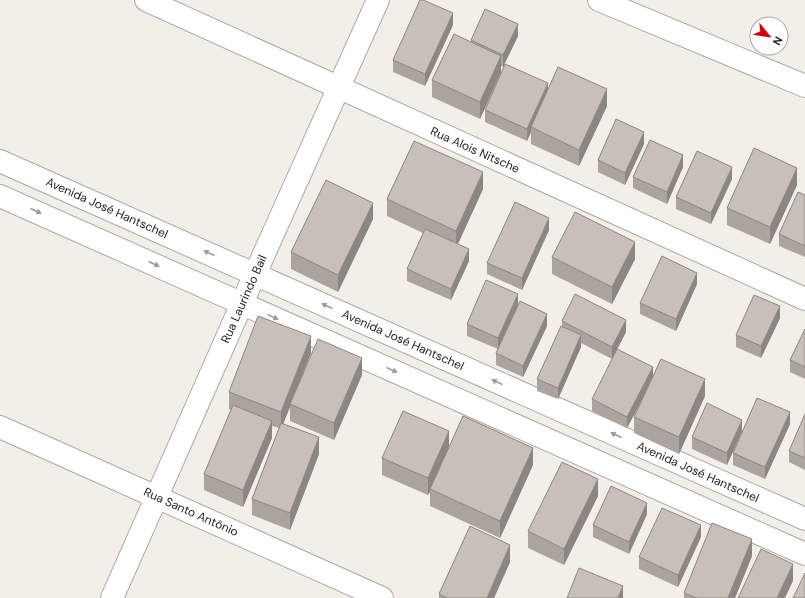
<svg xmlns="http://www.w3.org/2000/svg" width="805" height="598" viewBox="0 0 805 598" font-family="'DM Sans',sans-serif">
  <rect width="100%" height="100%" fill="#f2efe9"/>
  <g fill="none" stroke-linecap="round" stroke-linejoin="round">
    <defs>
      <g id="minor">
        <path d="M146,0l659,299"/>
        <path d="M599,0l206,86"/>
        <path d="M0,161l805,358"/>
        <path d="M0,196l805,358"/>
        <path d="M0,427l382,171"/>
        <path d="M112,598l143,-324 123,-274"/>
      </g>
    </defs>
    <use href="#minor" stroke="#a9a9a9" stroke-width="24"/>
    <use href="#minor" stroke="#fff" stroke-width="22"/>
  </g>
  <g fill="#aba49e">
    <path d="M453,25l-28,61 -32,-14v-12z"/>
    <path d="M518,36l-15,31 -2,-1v6l-21,47 -48,-22v-17l39,-38v-2z"/>
    <path d="M548,91l59,15 -28,60 -48,-22v-12l-4,9 -42,-19v-12z"/>
    <path d="M644,144l-19,41 -27,-13v-12z"/>
    <path d="M683,167l-16,37 -34,-16v-11z"/>
    <path d="M732,179l-21,45 -35,-15v-12z"/>
    <path d="M797,185l-27,59 -43,-19v-17z"/>
    <path d="M483,189l-25,55 11,17 -18,39 -44,-19v-12l16,-36 -36,-17v-17z"/>
    <path d="M805,195v62l-26,-11v-12z"/>
    <path d="M373,219l-35,73 -47,-23v-17z"/>
    <path d="M549,230l-27,60 -35,-16v-11z"/>
    <path d="M552,257l83,2 -23,45 -60,-30z"/>
    <path d="M697,284l-21,47 -36,-17v-11z"/>
    <path d="M518,306l-12,26 41,-6 -24,51 -27,-12v-12l2,-4 -31,-13v-12z"/>
    <path d="M780,318l-19,40 -25,-11v-12z"/>
    <path d="M562,321l64,11 -14,27 -31,-16v4l-23,52 -21,-8v-12l25,-52z"/>
    <path d="M805,330v49l-15,-7v-12z"/>
    <path d="M311,353l-10,25 61,-3 -28,65 -44,-19v-14l-7,17 36,30 -29,76 -38,-15v-16l27,-71 -7,-2v12l-29,69 -39,-17v-16l27,-64 -2,-1v-17z"/>
    <path d="M653,376l52,20 -26,58 -45,-21v-16l7,-16 -14,27 -35,-17v-12z"/>
    <path d="M805,414v56l-16,-8v-11z"/>
    <path d="M790,424l-25,55 -32,-14v-12z"/>
    <path d="M742,431l-15,34 -35,-16v-12z"/>
    <path d="M449,447l84,18 -33,73 -70,-32v-14l-2,3 -46,-20v-17z"/>
    <path d="M598,496l-34,69 -36,-17v-17z"/>
    <path d="M647,514l-18,40 -36,-17v-12z"/>
    <path d="M701,537l-23,50 -39,-18v-12z"/>
    <path d="M752,556l-17,42h-51v-5z"/>
    <path d="M510,562l-16,36h-55v-4z"/>
  </g>
  <g fill="#8b8681">
    <path d="M453,13v12l-28,61v-12z"/>
    <path d="M518,24v12l-15,31v-12z"/>
    <path d="M501,56v16l-21,47v-17z"/>
    <path d="M548,83v12l-17,32v5l-4,9v-12z"/>
    <path d="M607,89v17l-28,60v-16z"/>
    <path d="M644,132v12l-19,41v-12z"/>
    <path d="M683,155v12l-16,37v-12z"/>
    <path d="M732,167v12l-21,45v-11z"/>
    <path d="M797,168v17l-27,59v-17z"/>
    <path d="M483,172v17l-27,59v-17z"/>
    <path d="M373,203v16l-35,73v-17z"/>
    <path d="M549,218v12l-27,60v-12z"/>
    <path d="M635,242v17l-23,45v-17z"/>
    <path d="M469,249v12l-18,39v-11z"/>
    <path d="M697,273v11l-21,47v-12z"/>
    <path d="M518,294v12l-20,44v-12z"/>
    <path d="M780,306v12l-19,40v-12z"/>
    <path d="M547,314v12l-24,51v-11z"/>
    <path d="M626,320v12l-14,27v-12z"/>
    <path d="M581,335v12l-23,52v-11z"/>
    <path d="M311,336v17l-21,52v-1v3l-9,22v-17z"/>
    <path d="M362,358v17l-28,65v-17z"/>
    <path d="M653,367v12l-26,49v-11z"/>
    <path d="M705,379v17l-26,58v-17z"/>
    <path d="M790,412v12l-25,55v-12z"/>
    <path d="M742,420v11l-15,34v-12z"/>
    <path d="M272,421v17l-29,69v-17z"/>
    <path d="M449,431v17l-19,41v3l-2,3v-17z"/>
    <path d="M319,437v17l-29,76v-17z"/>
    <path d="M533,448v17l-33,73v-17z"/>
    <path d="M598,479v17l-34,69v-16z"/>
    <path d="M647,503v11l-18,40v-12z"/>
    <path d="M701,525v12l-23,50v-12z"/>
    <path d="M752,539v17l-17,42h-7z"/>
    <path d="M510,545v17l-16,36h-7z"/>
    <path d="M793,564v17l-8,17h-8z"/>
    <path d="M623,586v12h-5z"/>
  </g>
  <g fill="#c7bfb8" stroke="#8b8681">
    <path d="M420,0h3l30,13 -28,61 -32,-14z"/>
    <path d="M485,9l33,15 -15,31 -32,-15z"/>
    <path d="M454,34l47,22 -21,46 -48,-22z"/>
    <path d="M505,64l43,19 -21,46 -42,-19z"/>
    <path d="M558,67l49,22 -28,61 -48,-23z"/>
    <path d="M616,119l28,13 -19,41 -27,-13z"/>
    <path d="M650,140l33,15 -16,37 -34,-15z"/>
    <path d="M414,141l69,31 -27,59 -69,-32z"/>
    <path d="M754,148l43,20 -27,59 -43,-19z"/>
    <path d="M697,151l35,16 -21,46 -35,-16z"/>
    <path d="M326,180l47,23 -35,72 -47,-23z"/>
    <path d="M798,192l7,3v51l-26,-12z"/>
    <path d="M515,202l34,16 -27,60 -35,-15z"/>
    <path d="M575,212l60,30 -23,45 -60,-30z"/>
    <path d="M425,229l44,20 -18,40 -44,-20z"/>
    <path d="M662,256l35,17 -21,46 -36,-16z"/>
    <path d="M486,280l32,14 -20,44 -31,-14z"/>
    <path d="M575,294l51,26 -14,27 -50,-26z"/>
    <path d="M754,295l26,11 -19,40 -25,-11z"/>
    <path d="M520,301l27,13 -24,52 -27,-13z"/>
    <path d="M258,316l53,20 -30,76 -52,-20z"/>
    <path d="M561,326l20,9 -23,53 -21,-9z"/>
    <path d="M805,330v37l-15,-7 15,-31z"/>
    <path d="M318,339l44,19 -28,65 -44,-19z"/>
    <path d="M617,349l36,18 -26,50 -35,-18z"/>
    <path d="M661,359l44,20 -26,58 -45,-20z"/>
    <path d="M757,398l33,14 -25,55 -32,-14z"/>
    <path d="M707,403l35,17 -15,33 -35,-16z"/>
    <path d="M233,405l39,16 -29,69 -39,-16z"/>
    <path d="M403,411l46,20 -21,47 -46,-20z"/>
    <path d="M805,414v44l-16,-7z"/>
    <path d="M463,416l70,32 -33,73 -70,-32z"/>
    <path d="M281,423l38,14 -29,76 -38,-14z"/>
    <path d="M562,462l36,17 -34,70 -36,-18z"/>
    <path d="M611,486l36,17 -18,39 -36,-17z"/>
    <path d="M662,508l39,17 -23,50 -39,-18z"/>
    <path d="M712,523l40,16 -24,59h-31l-13,-5z"/>
    <path d="M470,526l40,19 -23,53h-40l-8,-4z"/>
    <path d="M761,549l32,15 -16,34h-39z"/>
    <path d="M579,568l44,18 -5,12h-51z"/>
    <path d="M805,573v25h-12z"/>
  </g>
  <defs><path id="oneway-solid" d="M-6-.8H1V-3.2L6.5 0L1 3.2V.8H-6Z"/></defs>
  <g fill="#9c9c9c">
    <use href="#oneway-solid" transform="translate(36 211) rotate(24)"/>
    <use href="#oneway-solid" transform="translate(209 253) rotate(-156)"/>
    <use href="#oneway-solid" transform="translate(154 264) rotate(24)"/>
    <use href="#oneway-solid" transform="translate(327 306) rotate(-156)"/>
    <use href="#oneway-solid" transform="translate(273 317) rotate(24)"/>
    <use href="#oneway-solid" transform="translate(392 370) rotate(24)"/>
    <use href="#oneway-solid" transform="translate(497 382) rotate(-156)"/>
    <use href="#oneway-solid" transform="translate(616 435) rotate(-156)"/>
  </g>
  <g text-anchor="middle" stroke-width="4" stroke-linejoin="round" paint-order="stroke">
    <g font-size="12" fill="#222" stroke="#fff">
      <text transform="translate(475 150) rotate(24)" y="4">Rua Alois Nitsche</text>
      <text transform="translate(107 208) rotate(24)" y="4">Avenida José Hantschel</text>
      <text transform="translate(244 299) rotate(-66)" y="4">Rua Laurindo Bail</text>
      <text transform="translate(403 340) rotate(24)" y="4">Avenida José Hantschel</text>
      <text transform="translate(698 472) rotate(24)" y="4">Avenida José Hantschel</text>
      <text transform="translate(191 512) rotate(24)" y="4">Rua Santo Antônio</text>
    </g>
  </g>
  <g transform="translate(769 36) rotate(119)"><circle r="19" fill="#ffffff" stroke="#a7a7a7"/>
  <path d="M0-3L7 15L0 10L-7 15Z" fill="#d40000"/>
  <text y="-6" font-size="11" font-weight="bold" text-anchor="middle" fill="#222222">N</text>
  </g>
</svg>
